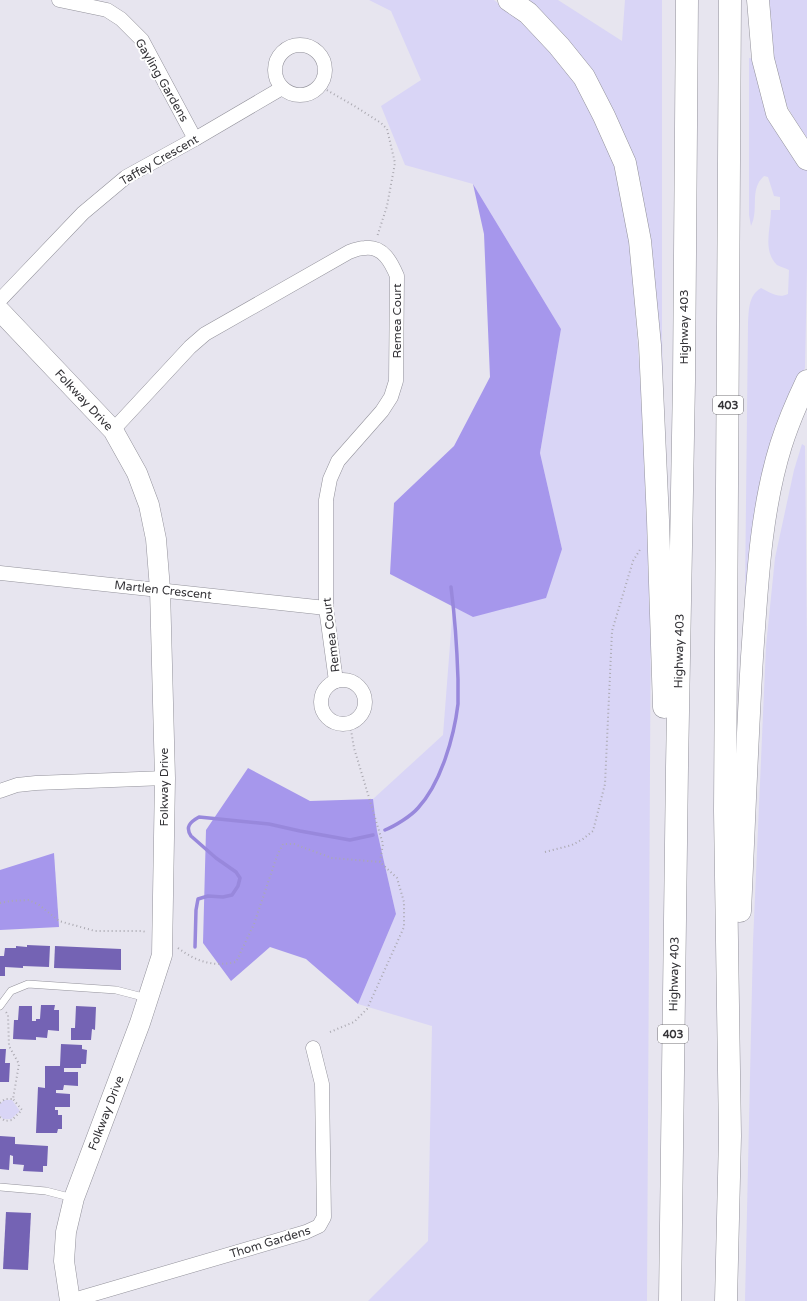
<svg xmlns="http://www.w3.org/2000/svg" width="807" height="1301" viewBox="0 0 807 1301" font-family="'Varela Round',sans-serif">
  <rect width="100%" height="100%" fill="#e7e5ef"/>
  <g fill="#d9d5f6">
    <path d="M369,0h125l19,15 28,25 42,50 29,63 17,75 16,212 6,150 -4,711h-279l60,-60 4,-215 -74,-22 38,-90 -19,-83 -4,-32 70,-64 10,-129 20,11 89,-68 -22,-96 21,-124 -88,-145 -68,-19 -24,-59 40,-26 -30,-69z"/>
    <path d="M522,0h36l64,41 3,-41h37v333l2,108 -35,-286z"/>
    <path d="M768,0h39v138l-10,-14 -13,-24 -11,-40z"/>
    <path d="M749,58l7,1 51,110v99l-2,100 -17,33 -42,198 -1,-5 3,-270c1,-14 0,-28 13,-36 9,4 17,11 27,6l1,-24c-3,-2 -9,-3 -12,-5 -15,-15 -6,-37 -6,-55h9v-13l-6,-1 -6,-19 -4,-1c-2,2 -5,5 -6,8 -6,12 0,28 -7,42l-2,-11z"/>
    <path d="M802,444l3,2 2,200v655h-62l8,-359 13,-296 9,-88 19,-88z"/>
    <path d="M4,1100h8l8,11 -9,8h-8l-3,-4v-11z"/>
  </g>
  <g fill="#a697ec">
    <path d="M473,184l88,145 -21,124 22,96 -16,49 -73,19 -83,-43 4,-71 60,-57 36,-69 -6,-143z"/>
    <path d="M248,768l62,33 63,-2 4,32 19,83 -38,90 -52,-45 -36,-12 -39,34 -28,-38 3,-113z"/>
    <path d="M54,853l5,74 -59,3v-60z"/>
  </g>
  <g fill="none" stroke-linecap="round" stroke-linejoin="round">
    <g stroke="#9888dc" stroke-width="3.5">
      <path d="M385,830c10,-4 26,-14 33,-22 23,-25 36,-71 40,-104 0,-8 0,-17 0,-25 -1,-31 -3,-61 -7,-92"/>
      <path d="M195,947l1,-37 2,-11 10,-3 15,1 9,-2 6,-9 2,-8 -4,-6 -20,-14 -25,-22c-6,-9 -1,-14 8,-19l70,7 31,7 50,9 23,-5"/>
    </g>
  </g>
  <g fill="#7463b4">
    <path d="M27,945l23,1 -1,21 -26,-1v2l-18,-1v9h-5v-20h4l1,-8h11v-2l11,1z"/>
    <path d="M55,946l66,3v21l-67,-2z"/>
    <path d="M41,1005h14l-1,5h5v21l-11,-1 -1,8 -11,-1v3l-23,-1 1,-19h4l1,-14h13v15h4v-2h4z"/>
    <path d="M76,1006l20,1 -1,23 -3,-1 -1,11h-20v-12h4z"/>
    <path d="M61,1044l21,1v4l5,1 -1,14h-5v4h-17v4h14v14l-14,-1 -1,5h-7v3l14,1v13h-15v3h3v5h4v14h-4l-1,4h-21l2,-46 7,1v-22h15z"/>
    <path d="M0,1049h6l-1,14h5l-1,19h-9z"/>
    <path d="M0,1136l15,1v7l33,2 -1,20h-4v6l-20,-1 1,-6 -11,-1v-8l-3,-1 -1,15 -9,-1z"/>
    <path d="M6,1212l25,1 -3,57 -25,-1z"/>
  </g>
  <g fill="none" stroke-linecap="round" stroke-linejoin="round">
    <defs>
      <g id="lane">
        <path d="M0,1006l11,-15 17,-7 88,6 31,8"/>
        <path d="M0,1187l46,4 27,7"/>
      </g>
      <g id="street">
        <path d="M59,0l48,10 14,9 21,21 53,99"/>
        <circle cx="300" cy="70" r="25"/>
        <path d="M0,300l83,-87 43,-36 69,-38 87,-51"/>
        <path d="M113,430l77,-83 15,-13 144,-82c5,-2 11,-4 16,-4 18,-2 26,14 32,28l-1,105 -5,16 -9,14 -44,50 -8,18 -4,21v108l10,73"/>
        <path d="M0,573l326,35"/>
        <circle cx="343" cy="702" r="22"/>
        <path d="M0,791l17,-6 19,-2 129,-5"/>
        <path d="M70,1301l236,-69 13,-6 5,-9 -2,-133 -9,-36"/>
      </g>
      <path id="secondary" d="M0,311l113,119 24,43 12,32 7,34 4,50 5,189 -3,177 -22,68 -66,175 -8,34 -2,29 6,40"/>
      <g id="highway">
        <path d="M509,0l19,13 31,33 25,31 20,39 21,47 15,78 10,104 8,175 6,187"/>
        <path d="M758,0l5,59 14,54 30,46"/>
        <path d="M740,911c4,-85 7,-169 12,-254 5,-70 8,-145 29,-212 7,-22 16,-43 26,-64"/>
        <path d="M670,1301l7,-534 7,-386 3,-381"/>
        <path d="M726,1301l4,-165 -5,-325 5,-811"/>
      </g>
    </defs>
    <use href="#lane" stroke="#93929b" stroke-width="8"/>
    <use href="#street" stroke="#93929b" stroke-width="15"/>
    <use href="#secondary" stroke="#93929b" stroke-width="21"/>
    <use href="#highway" stroke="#93929b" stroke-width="23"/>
    <g stroke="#aba9b1" stroke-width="2" stroke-dasharray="1 3" stroke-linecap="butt">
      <path d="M320,86l36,21 25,16 6,6 8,34 -8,43 -10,31"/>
      <path d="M545,852l27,-7 11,-6 10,-8 12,-47 7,-153 21,-70 8,-13"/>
      <path d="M0,903l10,-2 18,-1 10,4 21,17 36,10h47l4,1"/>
      <path d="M178,948c19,14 35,19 58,14l18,-38 23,-68 6,-12h11l38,14 48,4"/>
      <path d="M330,1032l24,-10 13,-13 37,-82v-25l-7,-24 -17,-16 3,-18 -29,-96 -4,-24"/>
      <path d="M0,1103l5,-4h8l6,-35 -10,-18 -1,-31 -2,-3"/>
      <path d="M0,1117l5,4 7,-1 10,-10 -9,-11"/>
    </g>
    <use href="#lane" stroke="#fff" stroke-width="7"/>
    <use href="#street" stroke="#fff" stroke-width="14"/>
    <use href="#secondary" stroke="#fff" stroke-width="20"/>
    <use href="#highway" stroke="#fff" stroke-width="22"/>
  </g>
  <g text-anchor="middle" stroke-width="4" stroke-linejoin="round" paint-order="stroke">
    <g fill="#fff" stroke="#727174" stroke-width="1">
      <rect x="713" y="396" width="30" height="18" rx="3"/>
      <rect x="658" y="1025" width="30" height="18" rx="3"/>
    </g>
    <g font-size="11" font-weight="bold" fill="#353438">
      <text x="728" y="409">403</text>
      <text x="673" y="1038">403</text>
    </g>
    <g font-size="12" fill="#353438" stroke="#fff">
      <text transform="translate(162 80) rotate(60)" y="4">Gayling Gardens</text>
      <text transform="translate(159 160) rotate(-30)" y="4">Taffey Crescent</text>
      <text transform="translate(397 321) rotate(-90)" y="4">Remea Court</text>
      <text transform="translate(684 327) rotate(-90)" y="4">Highway 403</text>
      <text transform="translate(84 400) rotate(47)" y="4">Folkway Drive</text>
      <text transform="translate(163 590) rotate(6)" y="4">Martlen Crescent</text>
      <text transform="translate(331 635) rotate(-97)" y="4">Remea Court</text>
      <text transform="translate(679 651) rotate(-89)" y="4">Highway 403</text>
      <text transform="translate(164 787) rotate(-90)" y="4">Folkway Drive</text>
      <text transform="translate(674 974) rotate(-89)" y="4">Highway 403</text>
      <text transform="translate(106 1113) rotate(-69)" y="4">Folkway Drive</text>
      <text transform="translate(270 1242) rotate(-17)" y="4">Thom Gardens</text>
    </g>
  </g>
</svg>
